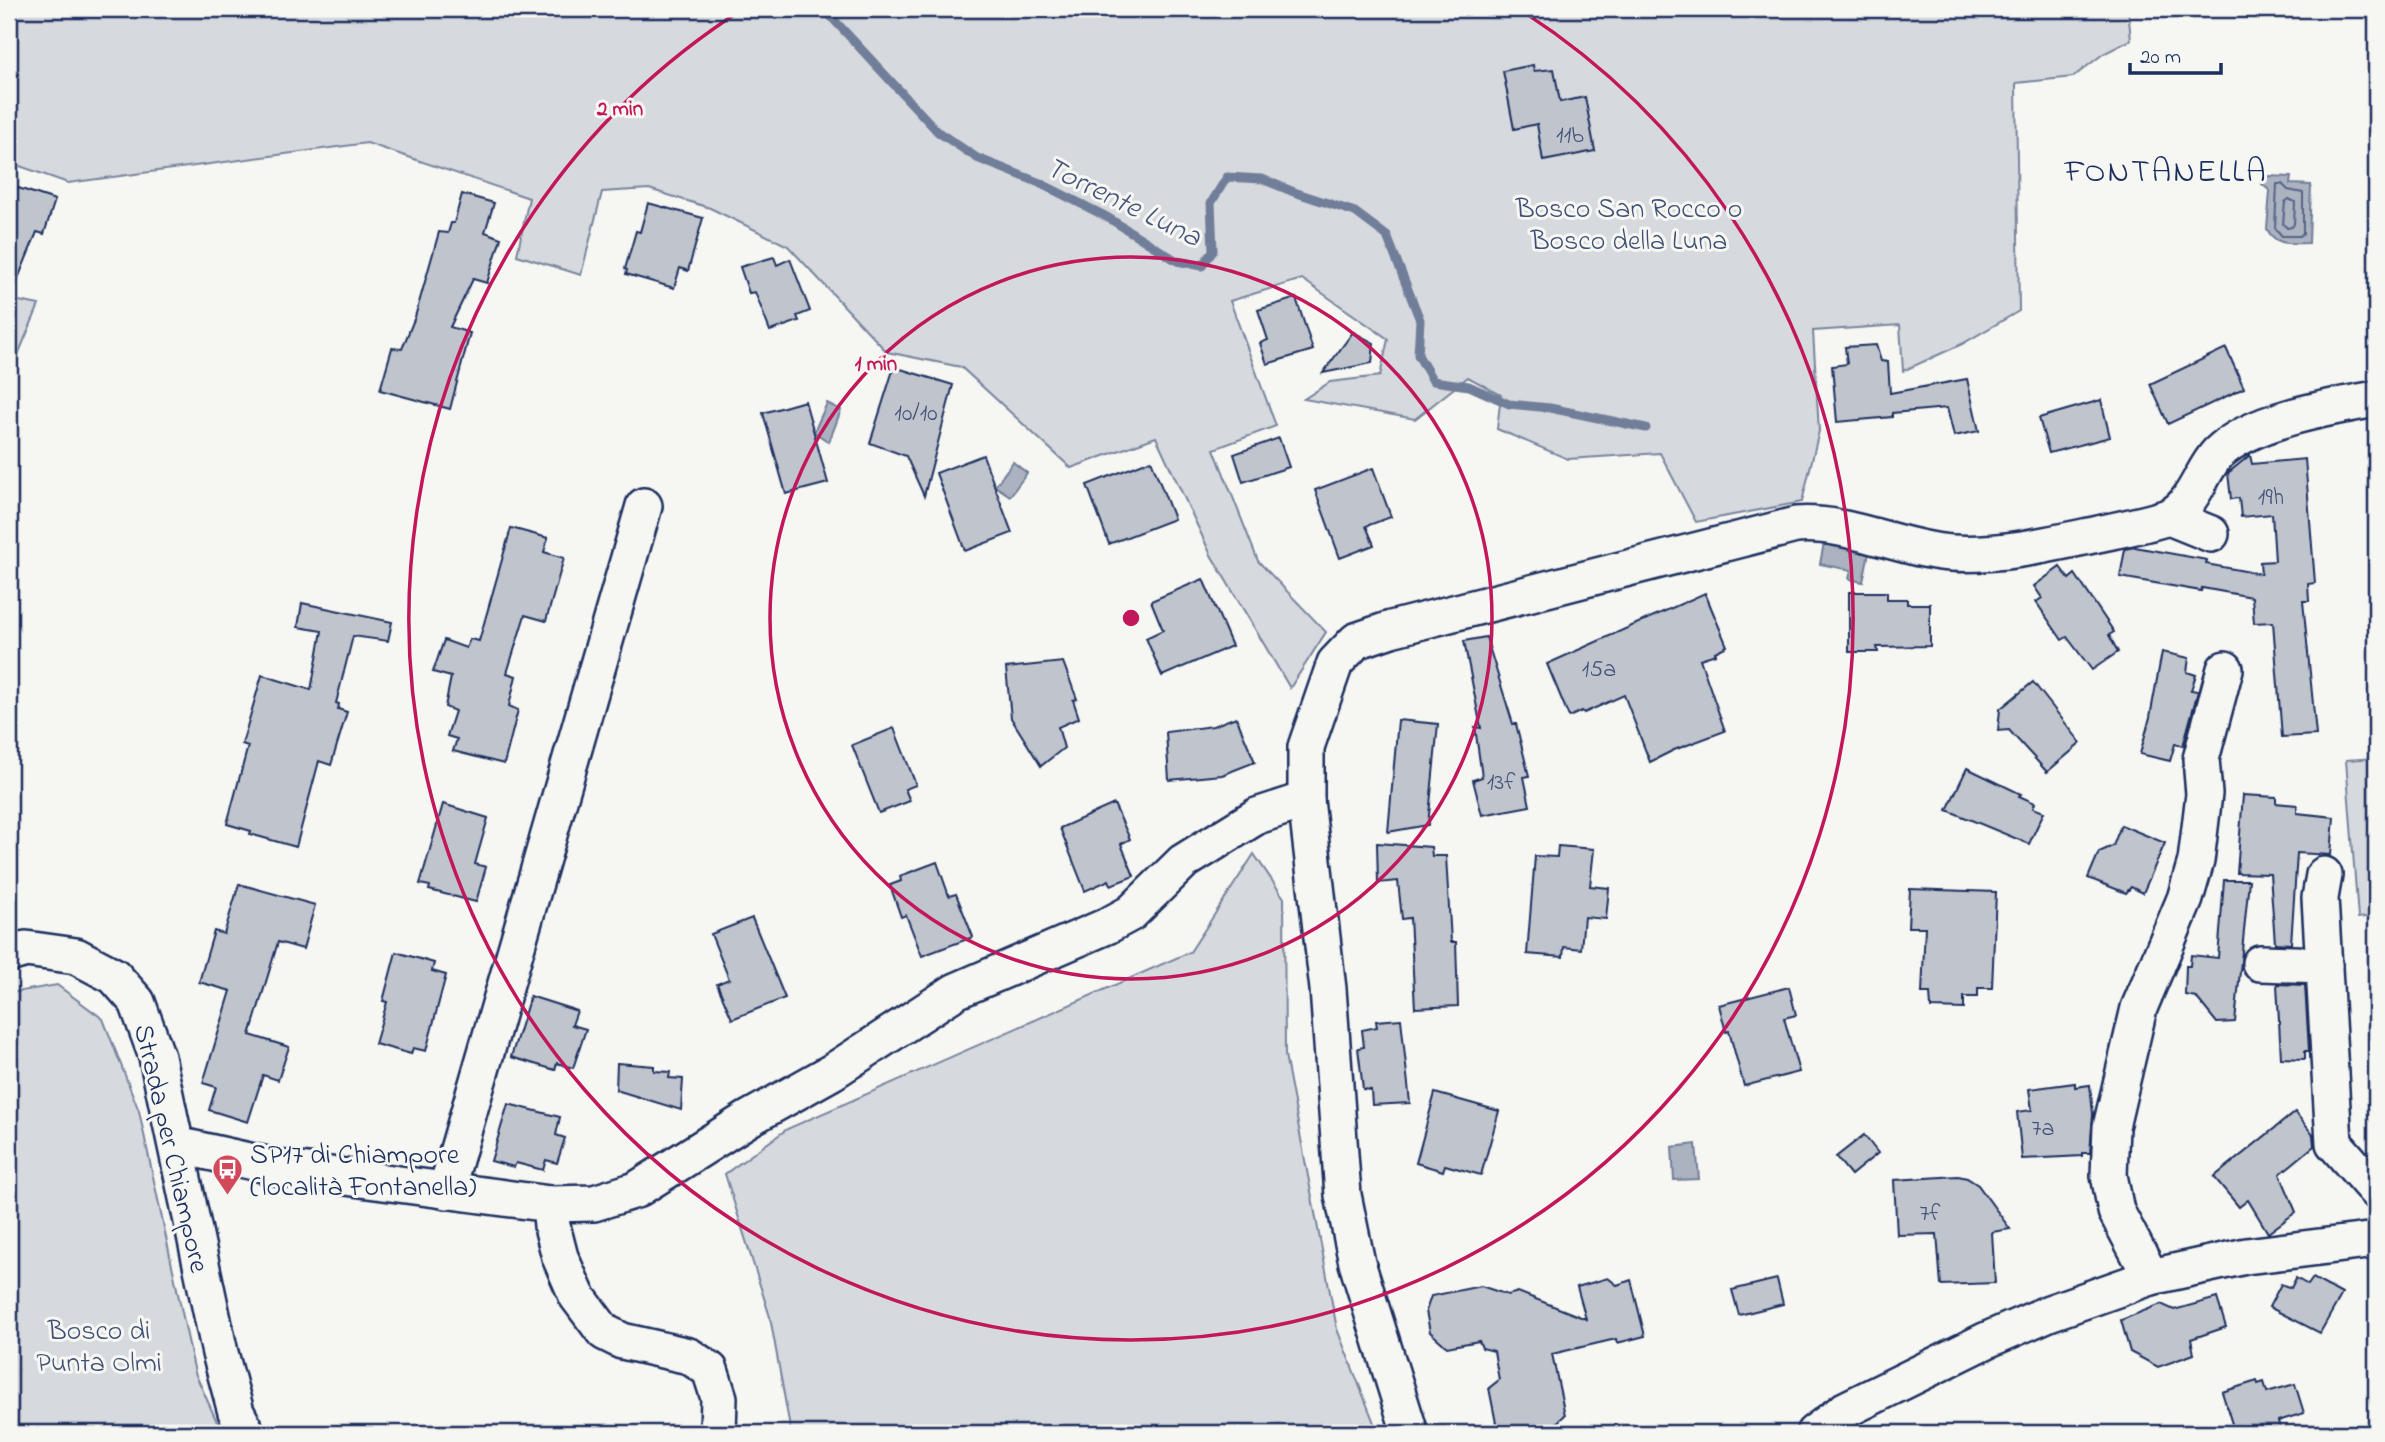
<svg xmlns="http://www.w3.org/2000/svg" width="2385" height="1442" viewBox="0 0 2385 1442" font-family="'Indie Flower',sans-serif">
  <rect width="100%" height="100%" fill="#f6f6f2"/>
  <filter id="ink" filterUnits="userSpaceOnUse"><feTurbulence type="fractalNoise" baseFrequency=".0143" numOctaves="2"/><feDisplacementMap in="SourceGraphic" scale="14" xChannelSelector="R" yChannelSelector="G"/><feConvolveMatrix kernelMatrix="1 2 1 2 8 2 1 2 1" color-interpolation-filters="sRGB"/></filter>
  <g filter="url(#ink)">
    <g fill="#d6d9dd" stroke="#78849e" stroke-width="2">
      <path d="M9,9h2119l3,31 -28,14 -30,23 -57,6 3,228 -57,33 -59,27 -3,-46 -87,6 6,100 -17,71 -106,20 -36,-69 -92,6 -71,-30 4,-34 -33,-18 -53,42 -111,-20 26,-17 50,-6 8,-37 -86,-60 -72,22 46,125 -62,23 44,112 68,71 -36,56 -79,-133 -55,-118 -85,31 -110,-101 -74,-15 -99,-106 -78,-38 -61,-19 -47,3 -21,83 -64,-20 12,-57 -162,-55 -299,40 -51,-18 -8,2z"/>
      <path d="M9,299l30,6 -30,71z"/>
      <path d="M2376,758v158l-18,2 -12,-158z"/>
      <path d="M1254,854l30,44 1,157 52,274 41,104h-587l-21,-116 -45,-143 62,-45 403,-177z"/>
      <path d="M57,985l46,34 36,92 56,262 27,60h-213v-440z"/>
    </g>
    <g fill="#abb2c0" stroke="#717e99" stroke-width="2">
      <path d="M2267,176l24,1 -1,7 21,1 -2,58c-17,0 -33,4 -42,-14l3,-38 -8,-7z"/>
      <path d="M827,403l14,7 -12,32 -15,-10z"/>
      <path d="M1013,462l14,11 -17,23 -15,-10z"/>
      <path d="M1824,543l45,9 -6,30 -14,-3 2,-9 -31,-6z"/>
      <path d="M1696,1144l3,35 -25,1 -2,-33z"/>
    </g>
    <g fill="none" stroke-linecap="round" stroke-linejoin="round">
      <g stroke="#556385" stroke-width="2">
        <path d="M2277,184h5l6,6 15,3v40l-3,3h-18l-7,-8z"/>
        <path d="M2289,199l6,3 -1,22 -2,3 -5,1 -4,-4 2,-22z"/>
      </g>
      <path stroke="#717e99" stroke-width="9" d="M824,9l114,123 39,26 63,25 67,34 70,44 25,5 11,-15 -2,-48 16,-26 35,2 32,13 61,20 32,24 33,84 -2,35 15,26 36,5 40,18 41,4 96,20"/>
    </g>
    <g fill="#c0c4cd" stroke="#1b2f5e" stroke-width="2">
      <path d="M1533,65l1,6 20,-2 6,33 25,-5 10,54 -52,10 -6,-37 -23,5 -11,-58z"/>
      <path d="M9,185l46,15 -11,34 -7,-2 -27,66z"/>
      <path d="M462,194l32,9 -9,29 16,6 -14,45 -14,-4 -23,48 20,6 -20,76 -70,-19 12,-42 10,1 13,-32 24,-85 9,1 3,-10h3z"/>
      <path d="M648,203l55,15 -15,53 -8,-3 -6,20 -48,-14 1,-4 -2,-1 11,-38 4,1z"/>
      <path d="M774,257l3,8 13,-6 20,52 -13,5 2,5 -29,10 -15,-39 -6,1 -9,-26z"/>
      <path d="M1296,298l17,52 -46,14 -7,-21 8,-3 -10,-30z"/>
      <path d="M1353,332l21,11 -2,20 -49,10z"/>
      <path d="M1876,345l5,16 7,1 2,31 77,-14 12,52 -25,5 -7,-28 -55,5v4l-55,5 -5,-56 15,-2 -2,-17z"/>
      <path d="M2226,348l18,40 -76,36 -18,-40z"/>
      <path d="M894,367l59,18 -29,111 -18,-40 -36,-13z"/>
      <path d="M2101,400l9,37 -61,16 -10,-35z"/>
      <path d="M805,401l23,82 -42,11 -23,-81z"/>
      <path d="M1279,438l10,29 -46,15 -9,-28z"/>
      <path d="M983,455l29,78 -47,18 -29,-78z"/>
      <path d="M2250,455l2,9 53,-5 10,124 -7,1 1,17h-6l13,134 -34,2 -9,-115 -19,1 -2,-26 -50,-9 -1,3 -81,-14 5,-28 10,-2 72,13 -1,4 55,10 -1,-12 15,-1 -3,-47 -31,3 -2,-19 -8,1 -3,-26z"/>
      <path d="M1151,460l23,59 -65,25 -22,-59z"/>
      <path d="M1373,468l18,49 -25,9 8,19 -34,13 -25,-68z"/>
      <path d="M511,528l37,10 -4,14 20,6 -18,63 -21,-6 -18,58 9,3 -7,30 9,4 -14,54 -51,-13 4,-12 -10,-3 8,-25 -10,-4 6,-30 -18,-5 11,-32 22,8 4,-9 9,2z"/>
      <path d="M2060,567l9,12 6,-5 39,58 -5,3 9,17 -26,18 -25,-33 -5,3 -26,-38 6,-4 -8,-12z"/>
      <path d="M1203,579l29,67 -70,30 -16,-38 17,-8 -12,-29z"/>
      <path d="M1849,592h38v7h20v5h23v42l-53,1 1,5h-29z"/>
      <path d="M1705,593l22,53 -12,6 1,2 -16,5 25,72 -51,19 -24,12 -26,-67 -40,18 -2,-2 -13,6 -22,-53z"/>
      <path d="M302,603l90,19 -4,19 -35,-5 -17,67 3,1 -1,5 9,3 -16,53 -12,-4 -23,86 -46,-13 1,-3 -24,-7 21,-78 -6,-2 20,-69 49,15 11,-59 -24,-4z"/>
      <path d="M1486,637l27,87h3l13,52 -5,1 6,29 -48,9 -9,-35 9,-3 -7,-50 6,1 -17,-87z"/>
      <path d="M2162,652l27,6 -2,14 9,3 -5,15 7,1 -15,55 -8,-2 -5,17 -30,-7 10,-37z"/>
      <path d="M1063,662l14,37 -4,1 6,18 -21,9 6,21 -23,18 -30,-48 -5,-50z"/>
      <path d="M2033,682l48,61 -34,29 -38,-42 -11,1 2,-22z"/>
      <path d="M1236,717l19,45 -33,13 -53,5 -3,-48 47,-6z"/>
      <path d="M1398,720l40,4 -10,101 -40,7z"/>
      <path d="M894,728l22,57 -11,4 5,12 -31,12 -27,-68z"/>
      <path d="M1967,768l54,26 -2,2 16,7 -2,5 11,4 -15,32 -82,-34z"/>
      <path d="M2243,795l33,2v6l21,2v8l37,4 -3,38 -34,-2 -6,91 -16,-1 -5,-69 -33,-1z"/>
      <path d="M443,804l45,14 -13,46 11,3 -10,35 -47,-12 1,-4 -10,-2z"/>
      <path d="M1114,804l16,35 -9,5 13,32 -23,9 -2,-5 -24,11 -25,-63z"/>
      <path d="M2121,825l44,18 -22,50 -12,-6 -5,6 -38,-15 11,-26 14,-6z"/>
      <path d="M1377,843l54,4 1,9h14l5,86h5l2,64 -43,2 -5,-90 -8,1 -4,-38 -20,2z"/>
      <path d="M1558,846l36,3 -4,37 19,2 -3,31 -22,-2 -3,32 -17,-2 -1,10 -36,-3 8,-98 22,1z"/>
      <path d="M937,862l12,34 7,-2 17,43 -51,19 -16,-41 -5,2 -11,-32 11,-4 -1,-5z"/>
      <path d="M2224,880h25l-14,142 -18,1 -21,-26 -11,-2 1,-29h4l1,-11 27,3z"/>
      <path d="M239,884l76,21 -12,44 -25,-7 -28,93 39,12 -11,33 -15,-5 -15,47 -39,-12 7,-23 -13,-4 28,-92 -32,-9 15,-51 10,3z"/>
      <path d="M1910,889l86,3 -4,96h-14v9h-14v12l-33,-1 -1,-15h-8l3,-66h-17z"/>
      <path d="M752,918l33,80 -53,21 -15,-35 12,-5 -18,-45z"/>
      <path d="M396,952l38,11 -2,8 14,4 -20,76 -13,-3 -2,6 -36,-10 12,-42 -4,-1z"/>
      <path d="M2277,984l28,1 4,66h-4v8l-24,-1z"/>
      <path d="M1789,987l7,28 -12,3 15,54 -55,14 -15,-55 -3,1 -7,-27z"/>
      <path d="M530,996l47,15 -5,14 14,4 -13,39 -16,-5 -2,7 -44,-13z"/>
      <path d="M1401,1019l9,84 -38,2 -1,-15 -8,-1 -5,-41 6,-1 -2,-17 15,-3 -1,-6z"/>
      <path d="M617,1063l37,3v5l16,1 -1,6 14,1 -2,31 -65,-20z"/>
      <path d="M2075,1083v4l15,-2 3,29 -3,39h-8v3l-60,3 -5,-47 15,-2 -3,-21z"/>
      <path d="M1435,1093l64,18 -18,64 -36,-10 -2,6 -27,-8z"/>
      <path d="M508,1104l52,13 -4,18 9,3 -8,25 -11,-3 -3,10 -27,-7 -2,4 -23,-6z"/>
      <path d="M2295,1112l18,23 1,11 -34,28 16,38 -28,21 -20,-33 -9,7 -25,-30z"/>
      <path d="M1864,1135l14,18 -27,22 -15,-18z"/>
      <path d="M1958,1176l9,2 11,7 32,44 -18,3 3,51 -54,2 -4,-51 -40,1 -3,-55z"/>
      <path d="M1608,1278l9,7 14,-5 14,56 -28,7 -1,-4 -64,15 13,61 -19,18h-48l-9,-45 10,-8 -5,-29 -12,-3 -3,-7 -32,6 -17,-15 -4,-21 5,-15 50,-10 27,9 10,-3 68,27 -9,-32z"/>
      <path d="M2296,1278l12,7 5,-7 29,16 -22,39 -51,-26 12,-23 10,4z"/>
      <path d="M1777,1279l6,25 -44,11 -7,-25z"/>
      <path d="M2217,1298l9,29 -35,12 3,15 -36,13 -28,-15 -9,-32 40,-16 13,6z"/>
      <path d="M2257,1381l1,3 6,-2 3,10 28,-8 9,29 -26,8 3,12h-41l-3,-8 -4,2 -11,-35z"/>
    </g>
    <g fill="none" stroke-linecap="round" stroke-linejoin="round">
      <defs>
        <g id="minor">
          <path d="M2169,517l42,17"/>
          <path d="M1306,800l22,189 15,206 14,68 53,170"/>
          <path d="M2324,875l-4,23 14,245 42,48"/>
          <path d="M9,954l17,-5 50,7 38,20 23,26 20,55 63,296 16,59 11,21"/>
          <path d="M2260,963l64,2"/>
          <path d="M177,1145l108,24 265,35 44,-1 42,-13 112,-71 84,-47 124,-81 151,-65 24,-13 52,-51 45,-28 29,-18 49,-16v-53l29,-84 21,-22 35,-12 405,-104c52,-4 103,24 155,28 49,3 100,-9 147,-19 23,-5 45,-9 67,-16 28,-9 35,-46 53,-65 34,-33 112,-46 158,-54"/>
          <path d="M446,1191l198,-685"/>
          <path d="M550,1204l2,22 8,31 17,39 27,36 18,9 67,15 21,14 9,28 -1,35"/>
          <path d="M2151,1277l-35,-66 -7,-36 2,-48 28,-119 46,-109 11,-38 8,-67 -3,-35 24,-90"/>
          <path d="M1814,1433l31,-23 142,-70 62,-27 102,-36 95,-21 130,-16"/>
        </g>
      </defs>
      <use href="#minor" stroke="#1b2f5e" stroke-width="40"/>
      <use href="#minor" stroke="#f6f6f2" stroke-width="35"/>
    </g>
  </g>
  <g fill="none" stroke="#c2185b" stroke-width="3.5">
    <circle cx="1131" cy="618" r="361"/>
    <path d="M1519 9A722 722 0 1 1 743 9"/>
  </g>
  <defs>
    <symbol id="bus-pin" viewBox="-11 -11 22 30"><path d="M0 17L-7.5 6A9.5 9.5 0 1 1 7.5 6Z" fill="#d1495b" stroke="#f6f6f2"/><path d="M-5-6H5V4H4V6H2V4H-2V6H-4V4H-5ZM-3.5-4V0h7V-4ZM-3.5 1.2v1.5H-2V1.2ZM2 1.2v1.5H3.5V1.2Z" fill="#fff"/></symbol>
  </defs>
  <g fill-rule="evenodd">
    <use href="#bus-pin" x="210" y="1152" width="35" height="47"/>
  </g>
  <g text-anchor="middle" stroke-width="6" stroke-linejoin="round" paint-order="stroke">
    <g font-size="24" fill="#44547a">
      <text x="1570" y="142">11b</text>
      <text x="916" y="420">10/10</text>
      <text x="2271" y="504">19h</text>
      <text x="1599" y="676">15a</text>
      <text x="1501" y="789">13f</text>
      <text x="2043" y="1135">7a</text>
      <text x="1930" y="1220">7f</text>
    </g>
    <g font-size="28" fill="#405177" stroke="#f6f6f2">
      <text x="1629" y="217">Bosco San Rocco o<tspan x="1629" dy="32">Bosco della Luna</tspan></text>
      <text x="99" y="1339">Bosco di<tspan x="99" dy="32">Punta Olmi</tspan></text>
    </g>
    <g font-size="28" fill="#1b2f5e" stroke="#f6f6f2">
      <text transform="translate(173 1148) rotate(77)" y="10">Strada per Chiampore</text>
    </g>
    <g font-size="28" fill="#1b2f5e" stroke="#f6f6f2" text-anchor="start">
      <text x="250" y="1163">SP17 di Chiampore<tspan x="250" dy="32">(località Fontanella)</tspan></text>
    </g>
    <g font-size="30" font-style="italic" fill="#46567b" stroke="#f6f6f2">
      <text transform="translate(1124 201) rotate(26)" y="10">Torrente Luna</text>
    </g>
    <g font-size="32" letter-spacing="2" fill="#1b2f5e" stroke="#f6f6f2">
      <text x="2166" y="181">FONTANELLA</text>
    </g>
  </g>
  <circle cx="1131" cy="618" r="10" fill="#c2185b" stroke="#f6f6f2" stroke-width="3.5"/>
  <g font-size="21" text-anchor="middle" font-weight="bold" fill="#c2185b" stroke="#f6f6f2" stroke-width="6" stroke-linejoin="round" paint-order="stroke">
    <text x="620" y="115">2 min</text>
    <text x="876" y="370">1 min</text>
  </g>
  <rect width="2385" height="1442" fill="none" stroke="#f6f6f2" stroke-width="35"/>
  <rect x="18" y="18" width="2350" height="1407" fill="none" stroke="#1b2f5e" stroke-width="2.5" filter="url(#ink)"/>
  <path d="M2130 63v10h91v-10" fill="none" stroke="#1b2f5e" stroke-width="3.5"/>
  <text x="2140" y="63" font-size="21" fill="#1b2f5e" stroke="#f6f6f2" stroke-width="5" paint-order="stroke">20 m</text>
</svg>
